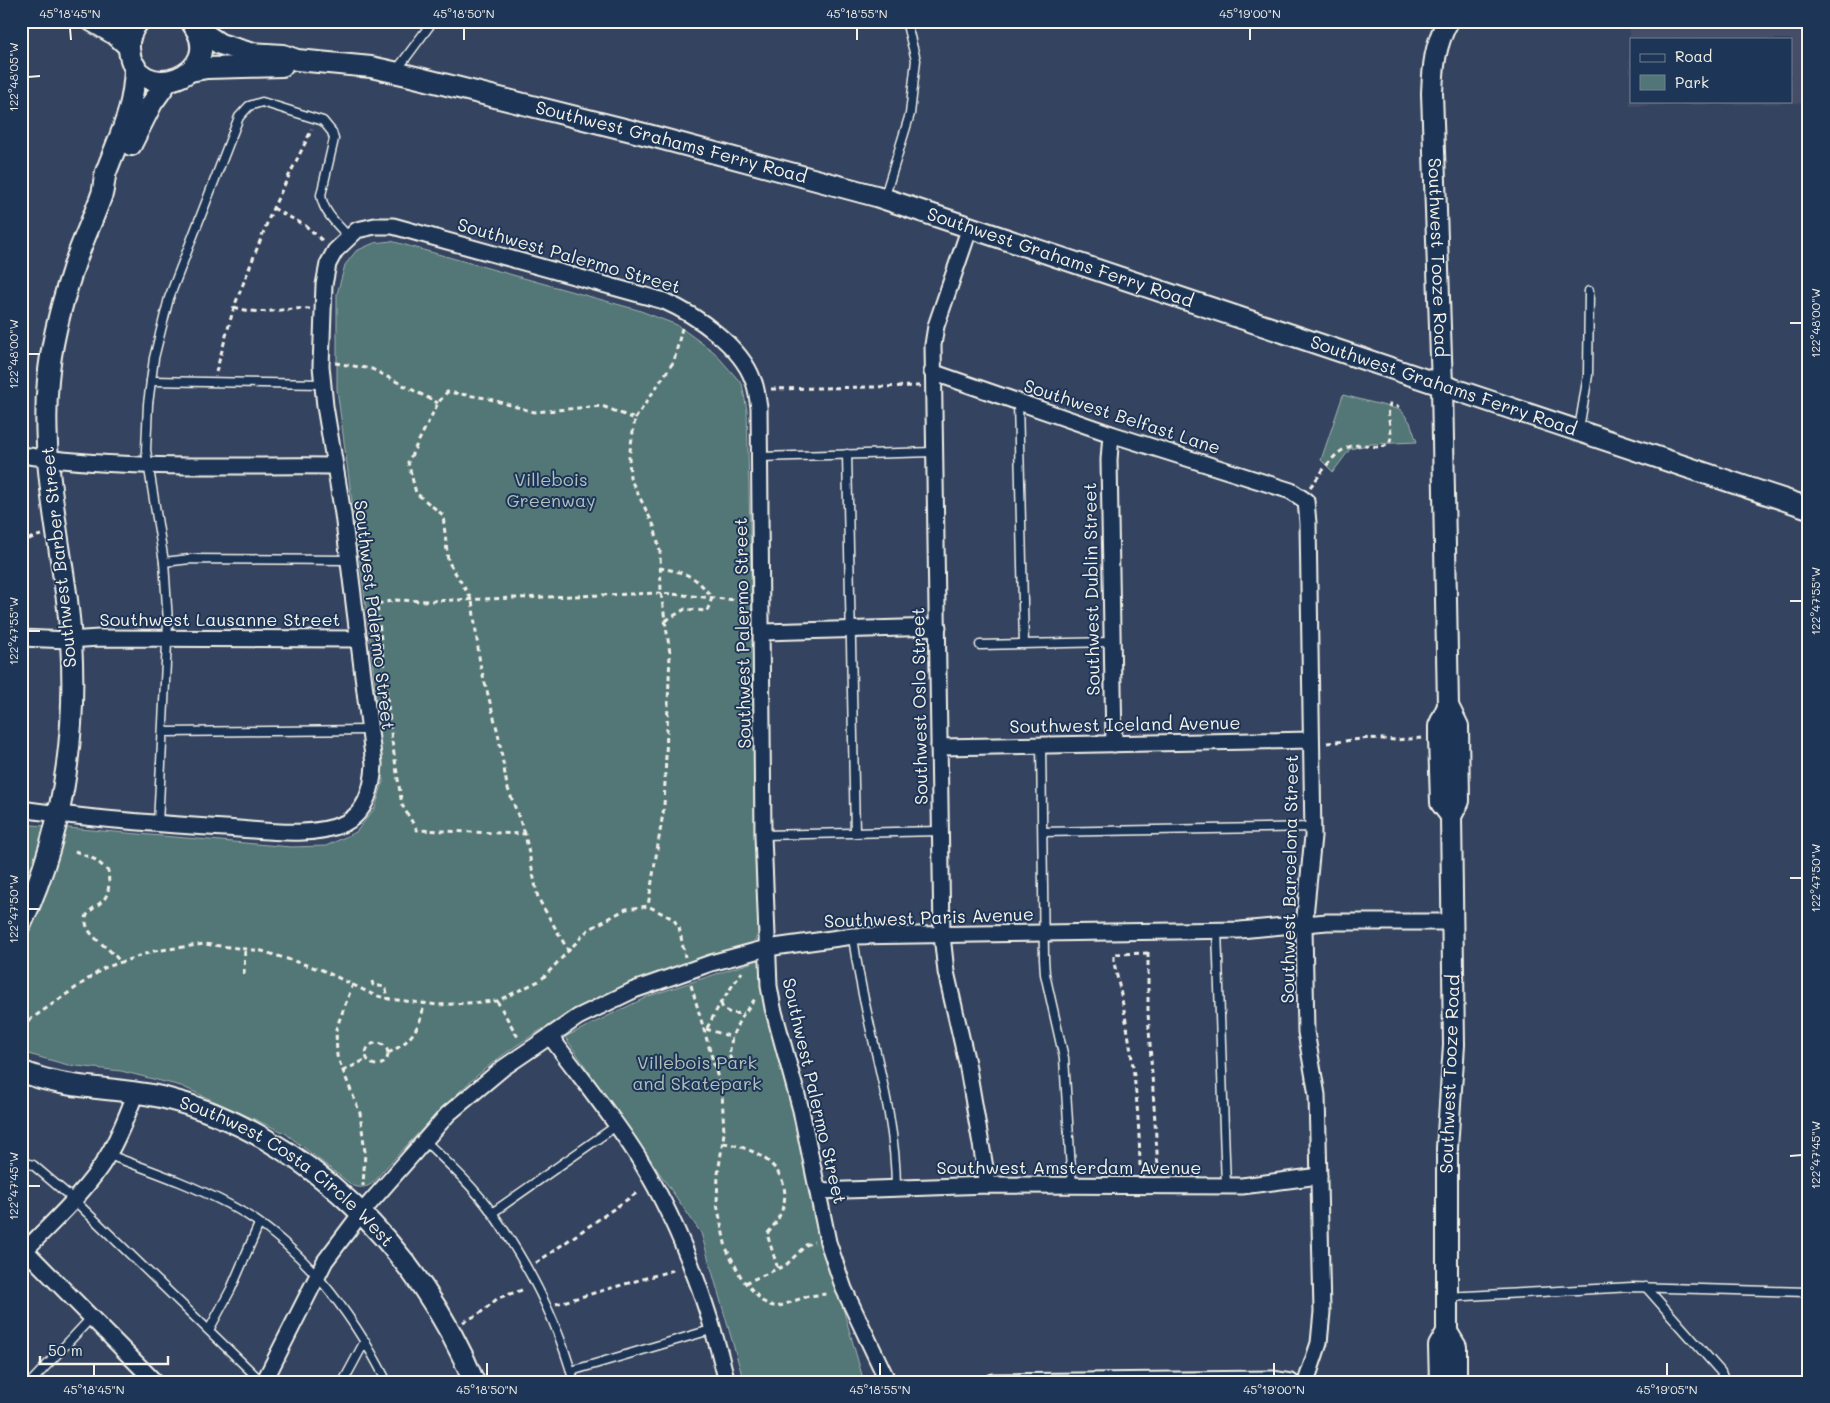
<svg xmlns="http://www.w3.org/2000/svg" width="1830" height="1403" viewBox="0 0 1830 1403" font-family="Mali,sans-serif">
  <rect width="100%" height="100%" fill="#344360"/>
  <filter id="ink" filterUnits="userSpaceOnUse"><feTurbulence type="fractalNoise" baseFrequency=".02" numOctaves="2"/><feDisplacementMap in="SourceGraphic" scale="10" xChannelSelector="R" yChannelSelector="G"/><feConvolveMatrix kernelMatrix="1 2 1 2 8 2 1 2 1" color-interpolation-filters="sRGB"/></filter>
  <g filter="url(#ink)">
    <path fill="#444d67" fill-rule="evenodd" d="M1629,21h180v82l-179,3zM1631,39h160v62h-160z"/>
    <g fill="#527677" stroke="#a3b4b0">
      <path d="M391,241l247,69 39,15 37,27 28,32 5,26 13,521 -7,12c-42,16 -87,27 -129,45 -54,23 -108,53 -152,92 -32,29 -61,61 -90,92 -8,12 -15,18 -29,14l-68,-53 -104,-47 -60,-15 -53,-6 -47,-13v-228l270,23 35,-1 30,-14 19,-24 8,-26 -12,-137 -34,-256v-95l8,-29 11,-14 18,-8z"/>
      <path d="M1343,395l58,15 9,12 7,20 -46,2 -21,5 -17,23 -12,-12z"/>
      <path d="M759,960l37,146 28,136 40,140h-120l-43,-149 -136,-196 84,-41z"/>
    </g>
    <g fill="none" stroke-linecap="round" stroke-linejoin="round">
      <defs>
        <g id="lane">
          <path d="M396,71l37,-50"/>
          <path d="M884,199l26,-85 6,-54 -10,-39"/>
          <path d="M151,381l171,3"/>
          <path d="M1018,402l6,242"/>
          <path d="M1579,429l9,-54 1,-84"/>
          <path d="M847,454l8,379"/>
          <path d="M760,457l174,-5"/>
          <path d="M164,562l26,-3 158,1"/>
          <path d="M980,645l132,-3"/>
          <path d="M164,732l206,-2"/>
          <path d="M1041,745l3,213 1,16 19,84 8,128"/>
          <path d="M158,824l10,-202 -4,-60 -18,-112 2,-46 6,-46 15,-60 70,-181 10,-11 13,-4 61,19 9,11 2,7 -13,56c2,17 16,29 27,41"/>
          <path d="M1043,832l270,-5"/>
          <path d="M763,835l177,-4"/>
          <path d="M1217,930l9,256"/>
          <path d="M853,936c10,86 43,166 43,253"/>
          <path d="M425,1141c23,22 49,46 68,73 35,50 65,109 81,168"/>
          <path d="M109,1155c40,15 81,29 119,49 70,36 124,108 159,178"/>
          <path d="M21,1162l12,3 40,34 189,183"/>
          <path d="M492,1213l124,-87"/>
          <path d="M1646,1287l75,85 4,10"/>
          <path d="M1447,1297l185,-10 174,5"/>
          <path d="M209,1330l22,-41 28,-65"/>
          <path d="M571,1371l143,-42"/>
          <path d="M81,1380l2,2"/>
          <path d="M31,1382l60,-64"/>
          <path d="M343,1382l22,-41"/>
        </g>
        <g id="street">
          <path d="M970,227l-34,99 -3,19 9,590 4,37 21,91 21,122"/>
          <path d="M932,372l179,62 180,57 15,10 2,22 5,313 -9,90 2,106 11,63 5,217 -3,31 -13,39"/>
          <path d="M1111,434l-2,26 5,284"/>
          <path d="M21,455c103,15 209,10 313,11"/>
          <path d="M763,632l175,-5"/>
          <path d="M21,638l48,2 30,-2 260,1"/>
          <path d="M939,747l372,-7"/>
          <path d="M21,809c68,10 136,15 204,19 38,2 85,11 120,-5 22,-11 28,-38 29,-59l-31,-250 -18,-108 -4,-40 3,-81 4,-21 7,-13 22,-21 18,-4h18l271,75c32,14 77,45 89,79 4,8 4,18 6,27l4,428 6,151 4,22 28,102 27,132 16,47 44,93"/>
          <path d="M550,1036c30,41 63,80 90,124 42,69 68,143 87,222"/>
          <path d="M818,1191l170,-6 254,1 77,-10"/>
          <path d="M25,1250l130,132"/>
          <path d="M21,1254c29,-29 67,-64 87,-99 12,-20 20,-42 28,-63"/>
          <path d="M264,1382l61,-121 37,-49 86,-98 55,-46 75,-51 56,-27 77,-27 56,-15 86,-12 387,-6 87,-8h126"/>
          <path d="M992,1382l280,-3 19,3"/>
        </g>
        <g id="secondary">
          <path d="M92,21l24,14 13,12"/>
          <path d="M139,21c-7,8 -11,18 -10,28 5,60 102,26 63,-26"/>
          <path id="s1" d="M1448,21c-13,23 -15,46 -16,72l10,293 6,320 10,20 1,75 -8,15 3,229 -7,103v184l9,15v35"/>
          <path id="s2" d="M196,28l24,16 30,9 33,2 14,5 74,7 36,8 241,60 228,61 933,312"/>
          <path d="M190,71l17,-3 75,-2"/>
          <path d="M131,145l21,-42 15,-21"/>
          <path d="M1448,706l-9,20v12l2,65 10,13"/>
          <path d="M21,924c47,-100 60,-215 46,-324 -10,-73 -26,-146 -19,-220 3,-35 13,-74 24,-108 8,-27 21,-52 30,-78 2,-7 2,-15 4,-22 15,-40 28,-61 29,-106"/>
          <path id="s3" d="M21,1071c46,20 96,15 144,27 139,35 256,153 309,284"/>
          <path d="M1440,1382l-1,-36 8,-14"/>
        </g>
      </defs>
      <use href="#lane" stroke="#f4f1e8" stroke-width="11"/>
      <use href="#street" stroke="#f4f1e8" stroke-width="19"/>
      <use href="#secondary" stroke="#f4f1e8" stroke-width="24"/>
      <g stroke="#f4f1e8" stroke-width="3" stroke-dasharray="5 4" stroke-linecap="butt">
        <path d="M273,208l33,18 18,16"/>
        <path d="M234,307c30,10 46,0 76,2"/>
        <path d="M335,363l37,6 66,34"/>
        <path d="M216,372l18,-65 39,-99 39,-79"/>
        <path d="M771,389l149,-3"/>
        <path d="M635,419l39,-58 8,-33"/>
        <path d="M1310,487c15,-17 26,-43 52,-42 11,0 17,5 27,-1 6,-13 -4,-25 1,-40l9,3"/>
        <path d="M21,544l10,-6 10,-3"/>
        <path d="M659,568c26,4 38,8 53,30l-5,13 -22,-2 -20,12"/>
        <path d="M1327,743l43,-5 25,2 27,-2"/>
        <path d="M525,834l-18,-48 -9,-53 -18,-69 -8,-64 -24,-39 -5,-46 -27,-22 -8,-31 30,-59 9,-11 39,6 48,14 68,-6 33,13 -6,38 1,21 24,48 6,25 1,42 9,60 -6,154 -16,99"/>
        <path d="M75,851l21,9 12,11c1,9 2,19 -3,27 -8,11 -28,14 -15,34 8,11 22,18 30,30"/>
        <path d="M569,952l-31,-54 -13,-64 -108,-4 -15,-25 -10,-64 -15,-137 19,-4 32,1 233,-8 85,8"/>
        <path d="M1148,952v61l10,155"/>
        <path d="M1148,953l-34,1v9c16,68 25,134 26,204h18"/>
        <path d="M244,974l1,-26"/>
        <path d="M372,981l1,4 12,2 4,12"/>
        <path d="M353,984l-17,45 1,27 23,57 5,39 -2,34"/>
        <path d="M691,985l31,107 2,41 -6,41 -1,30 9,44 16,31 20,22 8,4 7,2 31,-11 19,-2"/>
        <path d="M497,1001l22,38"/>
        <path d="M721,1003c2,11 13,11 23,10"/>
        <path d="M21,1026l83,-58 50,-17 50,-7 58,7 60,19 52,25 15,4 49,6 59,-4 44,-21 47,-50 38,-21 22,-3 25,13 6,8 6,30"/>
        <path d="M707,1028l14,-26 21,-30"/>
        <path d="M706,1029l26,8"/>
        <circle cx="377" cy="1054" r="11"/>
        <path d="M388,1053c22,-10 33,-26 36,-50"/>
        <path d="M732,1060l-3,-4 3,-19 8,-18 15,-20"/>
        <path d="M343,1071l24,-12"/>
        <path d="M723,1143c51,7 84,46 44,91l11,35"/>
        <path d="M536,1263l102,-71"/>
        <path d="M745,1283l41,-18 20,-20 8,-3"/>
        <path d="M556,1304l121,-35"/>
        <path d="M463,1322l16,-8 19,-16 27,-9"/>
      </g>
      <use href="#lane" stroke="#1d3557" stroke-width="8"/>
      <use href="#street" stroke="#1d3557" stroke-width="15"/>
      <use href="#secondary" stroke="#1d3557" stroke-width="20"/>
    </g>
  </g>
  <path fill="none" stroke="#f4f1e8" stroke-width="2" d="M70,28l1,12M464,28v12M857,28v12M1250,28v12M28,77l12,-1M1790,323h12M28,354h12M1790,601h12M28,631h12M1790,878h12M28,909h12M1790,1156l12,-1M28,1186h12M94,1363v13M487,1363v13M880,1363v13M1274,1363v13M1667,1363v13"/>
  <g text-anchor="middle" stroke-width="4" stroke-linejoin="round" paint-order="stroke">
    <g font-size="18" fill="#f4f1e8" stroke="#1d3557">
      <text dy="6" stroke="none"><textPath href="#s2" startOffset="492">Southwest Grahams Ferry Road</textPath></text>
      <text transform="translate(569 256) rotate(16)" y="6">Southwest Palermo Street</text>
      <text dy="6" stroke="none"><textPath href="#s2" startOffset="898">Southwest Grahams Ferry Road</textPath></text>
      <text dy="6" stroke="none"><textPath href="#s1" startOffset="239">Southwest Tooze Road</textPath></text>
      <text dy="6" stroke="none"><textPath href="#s2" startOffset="1302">Southwest Grahams Ferry Road</textPath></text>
      <text transform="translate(1122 417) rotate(18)" y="6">Southwest Belfast Lane</text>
      <text transform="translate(59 557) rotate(-96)" y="6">Southwest Barber Street</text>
      <text transform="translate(1092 589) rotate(-91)" y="6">Southwest Dublin Street</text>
      <text transform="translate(374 615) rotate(83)" y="6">Southwest Palermo Street</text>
      <text x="220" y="626">Southwest Lausanne Street</text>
      <text transform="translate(743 633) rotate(-91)" y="6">Southwest Palermo Street</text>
      <text transform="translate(920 706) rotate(-91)" y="6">Southwest Oslo Street</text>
      <text transform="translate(1125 725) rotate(-1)" y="6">Southwest Iceland Avenue</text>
      <text transform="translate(1290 879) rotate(-89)" y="6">Southwest Barcelona Street</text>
      <text transform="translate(929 918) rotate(-2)" y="6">Southwest Paris Avenue</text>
      <text transform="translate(1450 1074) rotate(-88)" y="6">Southwest Tooze Road</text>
      <text transform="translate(814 1091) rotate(77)" y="6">Southwest Palermo Street</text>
      <text x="1069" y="1174">Southwest Amsterdam Avenue</text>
      <text dy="6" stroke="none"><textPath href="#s3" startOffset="291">Southwest Costa Circle West</textPath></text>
    </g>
    <g font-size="18" fill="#b3c0bb" stroke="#1d3557">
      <text x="551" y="486">Villebois<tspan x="551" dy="21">Greenway</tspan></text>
      <text x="697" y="1069">Villebois Park<tspan x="697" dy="21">and Skatepark</tspan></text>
    </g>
  </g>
  <rect width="1830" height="1403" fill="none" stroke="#1d3557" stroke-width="55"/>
  <rect x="1630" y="38" width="162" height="65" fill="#1d3557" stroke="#738091"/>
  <rect x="1640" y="54" width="25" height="8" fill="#1d3557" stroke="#738091"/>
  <text x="1675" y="62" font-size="15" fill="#f4f1e8">Road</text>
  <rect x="1640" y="75" width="25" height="15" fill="#527677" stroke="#738091"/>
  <text x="1675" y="88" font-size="15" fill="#f4f1e8">Park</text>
  <path d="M40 1356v8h128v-8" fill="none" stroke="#f4f1e8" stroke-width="2.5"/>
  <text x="48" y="1356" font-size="15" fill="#f4f1e8" stroke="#1d3557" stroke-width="4" paint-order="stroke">50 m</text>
  <rect x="28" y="28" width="1774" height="1348" fill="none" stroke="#f4f1e8" stroke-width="2"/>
  <g font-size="12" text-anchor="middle" fill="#f4f1e8">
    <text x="70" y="18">45°18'45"N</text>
    <text x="464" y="18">45°18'50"N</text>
    <text x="857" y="18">45°18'55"N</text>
    <text x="1250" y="18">45°19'00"N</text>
    <text transform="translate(14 77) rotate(-90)" y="4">122°48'05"W</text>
    <text transform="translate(1816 323) rotate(-90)" y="4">122°48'00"W</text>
    <text transform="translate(14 354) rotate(-90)" y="4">122°48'00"W</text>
    <text transform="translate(1816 601) rotate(-90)" y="4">122°47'55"W</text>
    <text transform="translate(14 631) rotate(-90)" y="4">122°47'55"W</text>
    <text transform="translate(1816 878) rotate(-90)" y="4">122°47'50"W</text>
    <text transform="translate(14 909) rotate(-90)" y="4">122°47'50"W</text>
    <text transform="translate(1816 1155) rotate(-90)" y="4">122°47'45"W</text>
    <text transform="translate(14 1186) rotate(-90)" y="4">122°47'45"W</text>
    <text x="94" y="1394">45°18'45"N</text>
    <text x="487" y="1394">45°18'50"N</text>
    <text x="880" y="1394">45°18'55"N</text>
    <text x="1274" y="1394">45°19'00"N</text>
    <text x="1667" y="1394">45°19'05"N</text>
  </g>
</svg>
